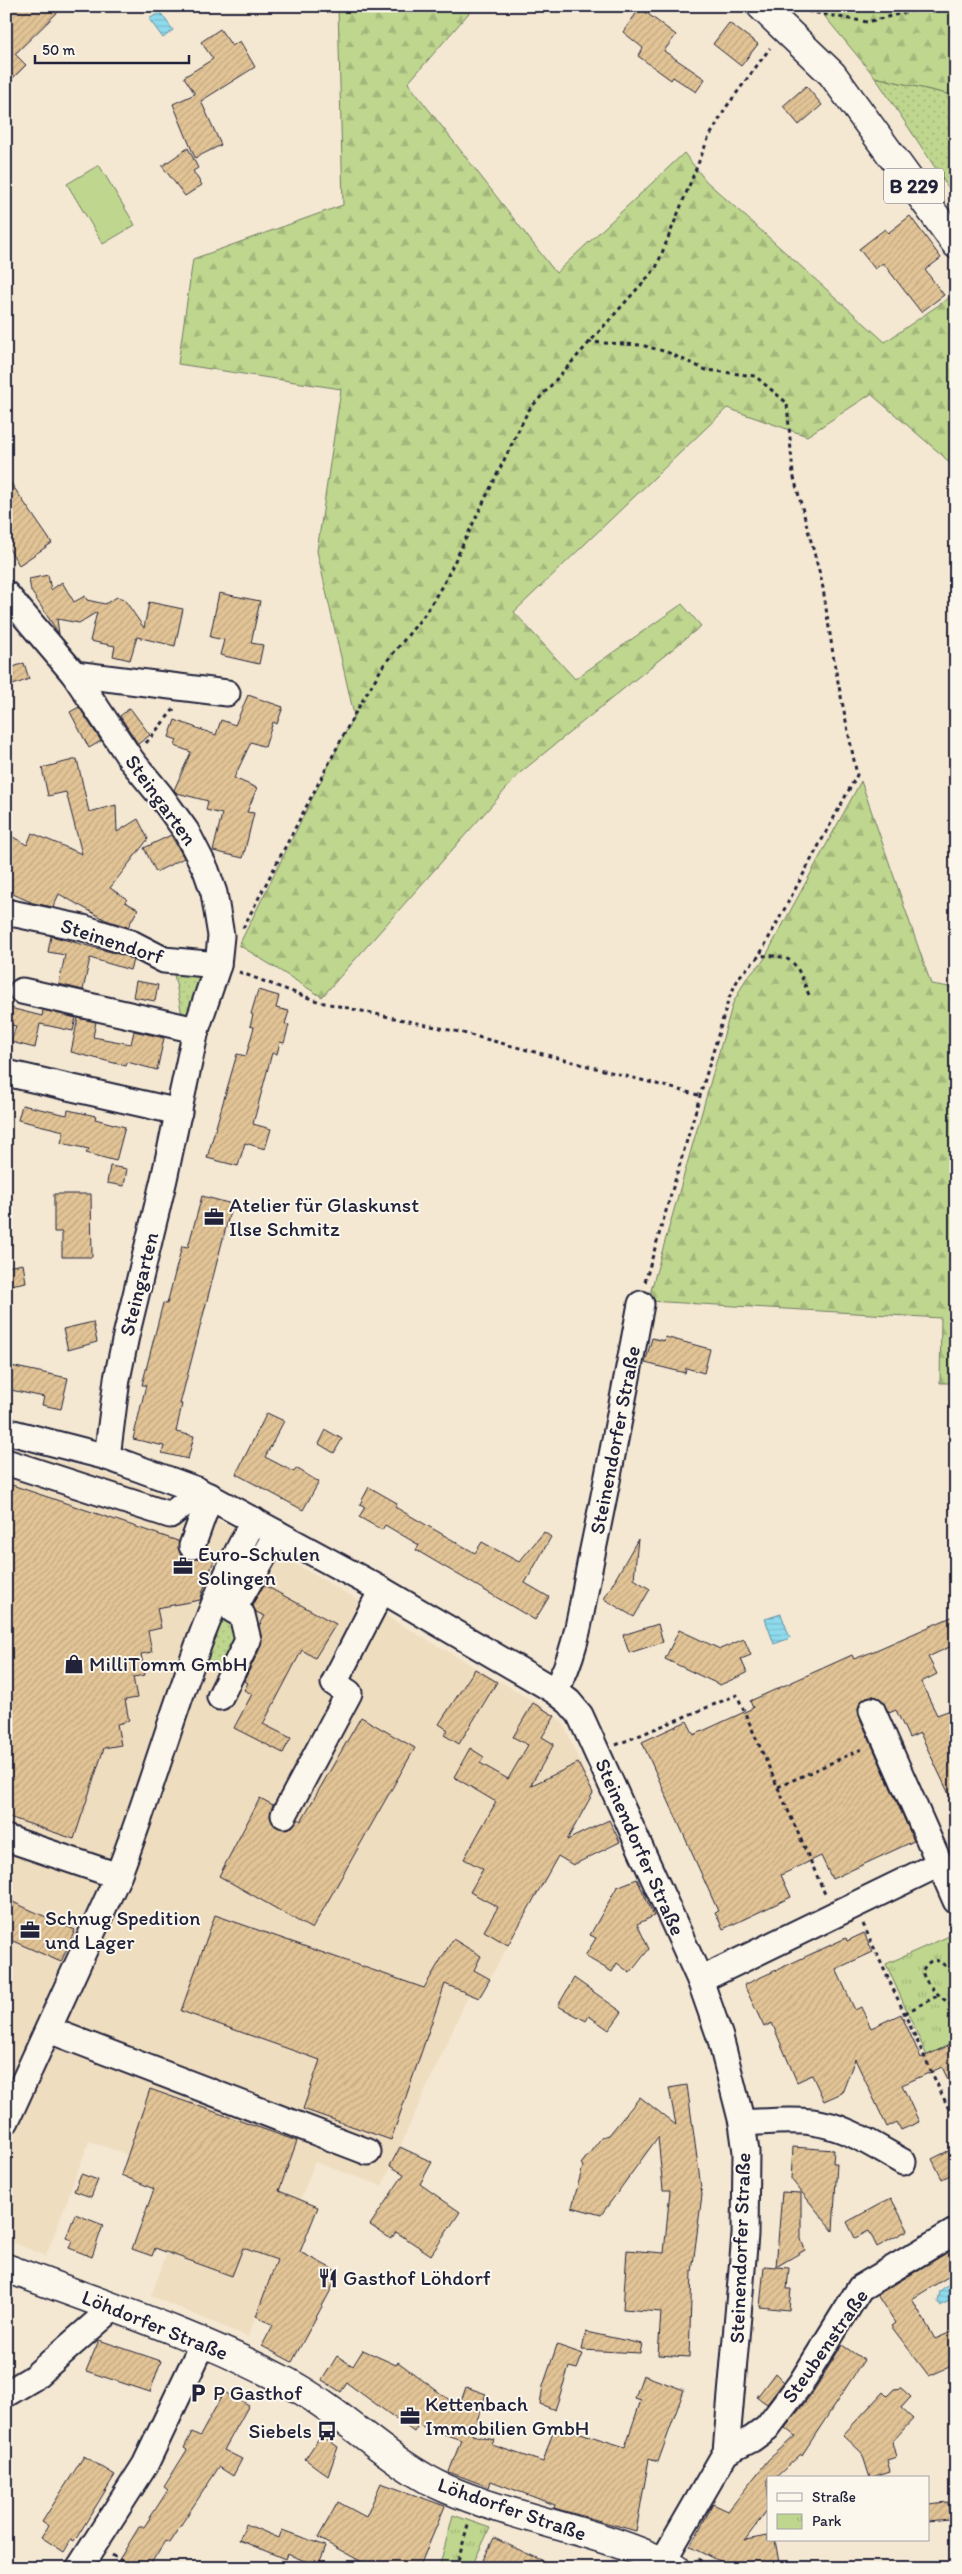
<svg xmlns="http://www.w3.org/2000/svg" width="962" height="2574" viewBox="0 0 962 2574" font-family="Itim,sans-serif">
  <defs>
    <pattern id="grass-dots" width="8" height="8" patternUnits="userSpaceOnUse" patternTransform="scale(1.25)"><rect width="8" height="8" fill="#bed68d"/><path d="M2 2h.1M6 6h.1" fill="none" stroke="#a3b77b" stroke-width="1.8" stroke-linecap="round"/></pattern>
    <pattern id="forest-firs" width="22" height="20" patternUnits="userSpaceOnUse" patternTransform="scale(1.25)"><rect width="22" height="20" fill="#bed68d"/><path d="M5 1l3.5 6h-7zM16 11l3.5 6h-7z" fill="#a3b77b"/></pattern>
    <pattern id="park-tufts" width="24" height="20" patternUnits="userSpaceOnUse" patternTransform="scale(1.25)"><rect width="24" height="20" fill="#bed68d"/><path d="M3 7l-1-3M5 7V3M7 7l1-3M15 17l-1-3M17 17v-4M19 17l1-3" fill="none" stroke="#a3b77b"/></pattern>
    <pattern id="water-rules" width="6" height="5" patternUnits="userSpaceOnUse" patternTransform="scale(1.25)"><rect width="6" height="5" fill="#8ddaec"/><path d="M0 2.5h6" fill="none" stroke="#79bbcb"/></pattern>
    <pattern id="building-hatch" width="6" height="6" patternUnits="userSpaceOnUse" patternTransform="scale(1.25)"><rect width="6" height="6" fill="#e2c496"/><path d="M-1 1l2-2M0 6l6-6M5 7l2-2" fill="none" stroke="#c2a882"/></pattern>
  </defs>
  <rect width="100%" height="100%" fill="#f4e8d2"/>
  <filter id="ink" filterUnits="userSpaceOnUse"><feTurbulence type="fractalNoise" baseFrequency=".02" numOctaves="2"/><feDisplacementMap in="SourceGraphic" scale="10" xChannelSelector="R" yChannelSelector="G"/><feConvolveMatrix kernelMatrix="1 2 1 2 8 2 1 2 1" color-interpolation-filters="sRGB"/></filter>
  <g filter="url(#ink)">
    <path fill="#efddc0" d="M6,1448l92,23 78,29 59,29 309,178 19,16 30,70 -114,205 -10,-4 -87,192 -67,-24 -67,175 -97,-41 43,-117 -105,-38 -43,115 -40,-16z"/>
    <g fill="url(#grass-dots)" stroke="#707c64">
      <path d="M875,77l81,19v103z"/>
      <path d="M208,968l-16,52h-9l-10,-51z"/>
      <path d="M222,1616l17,8 -13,47 -20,-9 -2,-13z"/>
    </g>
    <g fill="url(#forest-firs)" stroke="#707c64">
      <path d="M338,6h137l-67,77 148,190 128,-120 22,28 179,161 71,-49v177l-14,-15 -71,-61 -64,42 -80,-28 -213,204 61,67 107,-75 19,22 -180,146 -199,225 -83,-52 115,-230 -37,-164 24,-162 -163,-25 15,-105 150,-54z"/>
      <path d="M816,6h140v90l-81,-19z"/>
      <path d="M861,781l70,203 25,4v395h-16l1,-65 -293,-17 85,-298 13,-24 17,-18z"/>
    </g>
    <g fill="url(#park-tufts)" stroke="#707c64">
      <path d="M956,1933v109l-29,14 -41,-92z"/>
      <path d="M453,2515l37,13 -19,40h-32z"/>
    </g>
    <path fill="#bed68d" stroke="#707c64" d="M99,165l36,60 -32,19 -36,-60z"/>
    <g fill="url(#water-rules)" stroke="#6290a5">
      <path d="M160,12l13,18 -10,8 -14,-19z"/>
      <path d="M781,1614l9,24 -16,6 -9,-25z"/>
      <path d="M947,2285l9,1v14h-6l-9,6 -3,-4 2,-11z"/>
    </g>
    <g fill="url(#building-hatch)" stroke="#22223b">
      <path d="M12,6h52l-49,48 11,11 -20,20v-74z"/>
      <path d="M640,8l36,27 -12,16 41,28 -9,13 -23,-15 -2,3 -33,-24 5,-8 -20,-16z"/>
      <path d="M729,23l29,21 -17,22 -28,-22z"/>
      <path d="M220,29l12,17 8,-5 15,26 -54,34 20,44 -26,13 -22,-54 22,-10 -11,-17 29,-18 -12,-17z"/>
      <path d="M806,86l16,19 -23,20 -16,-19z"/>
      <path d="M188,148l10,20 -5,3 9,14 -17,11 -23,-30z"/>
      <path d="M910,216l31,42 -16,12 19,25 -23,17 -38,-49 -8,6 -16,-20 26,-20 3,4z"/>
      <path d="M6,476l46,67 -33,22 -13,-21z"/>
      <path d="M48,575l3,15 11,-8 12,20 11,-6 2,4 18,4 12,-7 7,2 20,29 5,-26 34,7 -8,37 -38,-9 -7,23 -17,-4 2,-10 -25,-5 7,-29 -18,11 -22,-4 2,15 -28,-43 -2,-12z"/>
      <path d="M219,593l41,8 -9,42 12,2 -4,19 -39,-9 4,-15 -14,-3z"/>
      <path d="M24,663l5,16 -16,6 -5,-16z"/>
      <path d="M248,695l35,12 -6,17 -4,-2 -8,25 -14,-5 -17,36 23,10 -10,24 7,1 -11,45 -30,-7 9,-37 -16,-4 2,-9 -31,-8 -3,-3 17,-38 -16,-6 2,-6 -8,-3 6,-17 41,15 5,-15 14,5z"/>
      <path d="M79,707l22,34 -12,7 -19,-36z"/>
      <path d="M130,708l20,27 -12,9 -18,-28z"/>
      <path d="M77,759l12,53 27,-7 1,27 21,-13 10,20 -38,49 17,11 -2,3 13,7 -10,18 -22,-7 -47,-26 -6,13 -20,-4 -27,-12v-58l21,12 5,-12 50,21 -16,-62 -18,4 -6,-28z"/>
      <path d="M171,835l13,23 -28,14 -12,-24z"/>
      <path d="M51,936l75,20 7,4 -3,10 -40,-12 -7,32 -24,-6 6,-29 -17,-3z"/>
      <path d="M136,981l22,4 -3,16 -22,-4z"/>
      <path d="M258,990l21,6 -3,12 13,3 -4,13 4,1 -5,18 -4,-1 -3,12 -5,-1 -19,71 18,5 -6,20 -20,-6 -7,23 -31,-8 30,-104 9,2 8,-29 -4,-1 3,-11 -2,-1z"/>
      <path d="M6,1007l36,9 1,-6 33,8 -3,13 -33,-7 -5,24 -24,-6 5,-16 -10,-2z"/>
      <path d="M78,1018l18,4 -3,15 38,7 3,-13 30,7 -7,32 -30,-8 -1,4 -55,-14z"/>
      <path d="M22,1105l45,10 1,-5 28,6 -1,3 30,8 -9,34 -30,-8 3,-4 -28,-6 3,-12 -46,-11z"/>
      <path d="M110,1166l17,3 -3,17 -17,-3z"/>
      <path d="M54,1194h37l1,63h-30v-25h-8z"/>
      <path d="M202,1196l30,8 -52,200h2l-6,28 18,4 -6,23 -26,-6 2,-7 -31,-7 13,-54h-4l21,-82 4,1 15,-58 6,1z"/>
      <path d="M23,1264l3,18 -20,4v-19z"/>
      <path d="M93,1322l4,20 -29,8 -5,-21z"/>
      <path d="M665,1337l45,12 -6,24 -18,-5 -1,5 -40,-10 7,-25 12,3z"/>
      <path d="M6,1365l62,13 -7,31 -19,-4 2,-8 -38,-8z"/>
      <path d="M267,1413l17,8 -19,36 29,15 2,-4 23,14 -16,28 -67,-36z"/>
      <path d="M326,1430l16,9 -8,14 -15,-9z"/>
      <path d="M6,1483l172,58 3,14 7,5 13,-3 5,-7 10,4 -16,46 -43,8 4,20 -13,3 4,21 -11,2 4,21 -12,2 4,21 -12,2 4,21 -12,3 4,21 -17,3 -30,91 -68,-23z"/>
      <path d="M369,1487l28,16 -2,4 80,46 7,-11 37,20 25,-30 7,5 -26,46 24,14 -14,23 -119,-70 3,-5 -34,-20 -3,5 -23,-13 6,-10 -5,-3z"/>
      <path d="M638,1539l-4,40 16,10 -16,28 -30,-18z"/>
      <path d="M264,1585l72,39 -21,34 -13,-8 -39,74 28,14 -8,15 -49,-25 18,-34 -8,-4 4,-7 -4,-2 17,-35 -2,-20 6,-10 -9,-4 -4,-7z"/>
      <path d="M956,1615v29l-28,13 9,17 -16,8 16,33 19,-7v101l-36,-76 -11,5 -13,-28 -7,3 -9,-15 -7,-2 -7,1 -8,11 1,8 55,125 -82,38 -11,-23 -40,19 10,22 -68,32 -8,-17 3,-1 -76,-169 45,-21 7,14 59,-27 -3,-7 102,-46 2,4 13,-5z"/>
      <path d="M658,1624l5,18 -34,11 -6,-18z"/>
      <path d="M679,1630l41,19 24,-10 7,16 -10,4 6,14 -27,12 -55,-26z"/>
      <path d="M475,1669l22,13 -38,62 -15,-9 4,-5 -9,-6z"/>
      <path d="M533,1703l22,13 -13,21 12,7 -24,42 48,-23 15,30 -26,47 42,-20 11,22 -47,23 -15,-9 -50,89 -24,-14 14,-24 -28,-15 13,-23 -19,-10 32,-57 -42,-25 16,-29 14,9 -4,6 28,16 20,-34 -15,-8z"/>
      <path d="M361,1717l54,31 -103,181 -93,-53 41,-78 13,7 -3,11 7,11 8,2 7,-2 6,-8 3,2z"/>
      <path d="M637,1879l17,37 -17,8 12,25 -19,24 -13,-10 -5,9 -27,-16 11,-18 -6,-3 27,-48z"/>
      <path d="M6,1899l69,31 -14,32 -55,-24z"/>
      <path d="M215,1915l209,73 29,-49 28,17 -7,14 16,9 -11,19 -34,-14 -54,156 -88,-31 17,-49 -139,-49z"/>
      <path d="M864,1933l9,19 -37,17 19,41 6,-3 10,21 30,-14 20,44 35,-16v54l-14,-29 -40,18 17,37 -18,8 -4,-8 -10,5 -32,-68 -13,34 -18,8 -12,-26 -15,7 -25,-59 -8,4 -20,-42 102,-47 1,3z"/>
      <path d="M574,1978l48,34 -13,18 -20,-14 -3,5 -28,-15z"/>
      <path d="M687,2085l15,110 -10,77 -3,85 -31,-2 3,-43 -38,-3 4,-59 37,3 6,-63h-7l-5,-53 -57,78 -29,-8 11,-41 -2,-2 21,-27 7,-2 31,-38 36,28 -7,-37z"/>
      <path d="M150,2089l147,52 -18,50 39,16 -18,45 40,21 -48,89 -30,-16 11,-21 -17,-9 21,-56 -34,-12 -11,28 -77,-28 -3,8 -20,-7 22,-60 -33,-14z"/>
      <path d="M400,2147l32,15 -12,22 40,28 -29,43 -35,-23 -5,7 -21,-14 34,-51 -14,-8z"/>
      <path d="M793,2147l41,3 -1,13h4l-4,68 -42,-52z"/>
      <path d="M948,2151l8,14v7l-14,7 -10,-20z"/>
      <path d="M81,2174l17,6 -7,17 -17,-6z"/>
      <path d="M782,2192l19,1v46l4,11 -29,17 13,1 -2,21h4l-2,21 -29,-3 4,-41 12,1z"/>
      <path d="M891,2198l17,32 -31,17 -8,-16 -14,7 -8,-16z"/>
      <path d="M75,2214l28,11 -11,32 -23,-9 3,-8 -6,-2z"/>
      <path d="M948,2252l8,13v7l-44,27 23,40 21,-9v34l-27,12 -38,-50 4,-3 -18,-28z"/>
      <path d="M586,2332l56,12 -2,9 -58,-3z"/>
      <path d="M99,2340l62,21 -11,31 -64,-21z"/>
      <path d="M557,2345l26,9 -6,15 -8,-2 -14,43 -15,-6 3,-18z"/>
      <path d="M842,2345l22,15 -62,95 -1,-1 -26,24h-7v31l-23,31 23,-4v4h7l5,28h-47l-43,-21 23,-43 15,7 40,-51 27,-24 -10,-8 28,-36z"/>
      <path d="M363,2350l33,15 2,-3 61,45 7,-20 20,7 -14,41 22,5 -2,5 51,17 12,-37 70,22 16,-47 -6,-2 8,-23 41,15 -26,72 -9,-3 -13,72 -82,-23 1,-3 -64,-24 -2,6 -40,-15 12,-32 -43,-15 -4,7 -67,-49 -6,9 -19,-12 15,-24 16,10z"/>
      <path d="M775,2373l9,9 -17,22 -10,-7z"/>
      <path d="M901,2388l10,9 -10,11 12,11 -21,23 4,15 -9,3 3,11 -20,7 -8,-25 -19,-18 40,-43 4,4 7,-7z"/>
      <path d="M224,2392l25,13 -25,45 18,9 -9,17 -14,-9 -50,76 -4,-2 -17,27h-34l25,-41h5l24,-37 -4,-3 23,-37 -3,-2 8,-16 8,4z"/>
      <path d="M321,2435l17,12 -10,29 -23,-17z"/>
      <path d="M84,2456l31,19 -41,67 -3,-2 -7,12 -23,-15 7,-11 -6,-4z"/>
      <path d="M381,2483l64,23 -26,62h-46l-55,-30 20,-36 28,15z"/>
      <path d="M948,2502l2,17 -22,2v-17z"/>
      <path d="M246,2524l33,14 3,-8 44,16 -8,20 -31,-12 -2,5 -46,-19z"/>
      <path d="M494,2538l32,15 33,15h-65l-12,-6z"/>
    </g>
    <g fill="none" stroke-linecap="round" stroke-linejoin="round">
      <defs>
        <g id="minor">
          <path d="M6,594l68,80 58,87 28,34 26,36 20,39 8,23 7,43 -3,29 -22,65 -32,149 -38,157 -9,43 -10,78"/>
          <path d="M74,674l153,19"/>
          <path d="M6,912l77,16 48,15 33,17 54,5"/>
          <path d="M22,991l174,39"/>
          <path d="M6,1073l173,39"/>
          <path d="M6,1431l101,26 90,33 185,100 173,101 14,11 11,13 120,265 20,57 22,86 4,29 -1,83 -19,217 -63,109"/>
          <path d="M6,1462l164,53 18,-14 9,-11"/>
          <path d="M192,1546l18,-50"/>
          <path d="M555,1691c23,-40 27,-88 36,-132 18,-85 34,-170 50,-255"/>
          <path d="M220,1697l28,-57 -6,-25 -9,-5 44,-77"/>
          <path d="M872,1710l84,191"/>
          <path d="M284,1815l65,-122 -15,-10 48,-93"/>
          <path d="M6,1838l112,38c46,-118 75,-245 136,-356"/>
          <path d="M700,1980l239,-116"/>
          <path d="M49,2030l319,122"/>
          <path d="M6,2121l112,-245"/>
          <path d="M742,2123c23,-1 47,-4 70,-1 34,4 62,24 91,40"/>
          <path d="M6,2394l27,-16 80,-70"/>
          <path d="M726,2452l26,-13 15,-11 34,-45 59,-95 96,-57"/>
          <path d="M79,2568l66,-103 58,-122"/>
        </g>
        <g id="major">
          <path d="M761,6l71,68 124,170"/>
          <path d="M6,2268c94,35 192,67 281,114 55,29 104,83 160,107 74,32 157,42 229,79"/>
        </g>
      </defs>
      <use href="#minor" stroke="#22223b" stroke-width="29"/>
      <use href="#major" stroke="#22223b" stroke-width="31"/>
      <g stroke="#22223b" stroke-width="3" stroke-dasharray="4 4" stroke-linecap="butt">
        <path d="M800,10l67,12 45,-11"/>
        <path d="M588,342l53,3 26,7 39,18 49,6 32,27 6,71 29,108 13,85 22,108 -98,181"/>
        <path d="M146,743l28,-34"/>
        <path d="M243,928l111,-213 29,-49 42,-52 20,-33 83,-170 128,-143 52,-129 19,-33 43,-58"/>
        <path d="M239,972l81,30 139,30 243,64"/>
        <path d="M645,1282l84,-284 10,-21 20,-21c37,-2 37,8 50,39"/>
        <path d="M616,1745l121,-50 88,199"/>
        <path d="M778,1787l86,-39"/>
        <path d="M863,1924l88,190"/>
        <path d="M956,1978c-11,-12 -21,-29 -34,-7 4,16 22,28 34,38"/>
        <path d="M905,2013l34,-18"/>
        <path d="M112,2555l21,13"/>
        <path d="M698,2559l14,9"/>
        <path d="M456,2568l13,-46"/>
      </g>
      <use href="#minor" stroke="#fbf7ec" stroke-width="25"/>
      <use href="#major" stroke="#fbf7ec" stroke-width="28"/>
    </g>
  </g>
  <defs>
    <symbol id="office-bare" viewBox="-9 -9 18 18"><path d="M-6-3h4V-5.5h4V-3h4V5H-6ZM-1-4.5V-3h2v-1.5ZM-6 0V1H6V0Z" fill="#22223b" stroke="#fbf7ec" stroke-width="2.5" paint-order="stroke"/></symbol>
    <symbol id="shop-bare" viewBox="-9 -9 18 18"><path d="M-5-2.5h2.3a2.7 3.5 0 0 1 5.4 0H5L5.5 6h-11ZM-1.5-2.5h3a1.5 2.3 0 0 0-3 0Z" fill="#22223b" stroke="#fbf7ec" stroke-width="2.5" paint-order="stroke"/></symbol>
    <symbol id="restaurant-bare" viewBox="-9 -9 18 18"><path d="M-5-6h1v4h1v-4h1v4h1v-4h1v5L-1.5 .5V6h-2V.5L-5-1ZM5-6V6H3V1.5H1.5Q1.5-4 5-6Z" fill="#22223b" stroke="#fbf7ec" stroke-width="2.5" paint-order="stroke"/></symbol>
    <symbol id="parking-bare" viewBox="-9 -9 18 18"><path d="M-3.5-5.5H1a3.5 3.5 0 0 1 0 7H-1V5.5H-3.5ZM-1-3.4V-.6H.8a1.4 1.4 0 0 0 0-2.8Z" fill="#22223b" stroke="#fbf7ec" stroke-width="2.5" paint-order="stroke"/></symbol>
    <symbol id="bus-bare" viewBox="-9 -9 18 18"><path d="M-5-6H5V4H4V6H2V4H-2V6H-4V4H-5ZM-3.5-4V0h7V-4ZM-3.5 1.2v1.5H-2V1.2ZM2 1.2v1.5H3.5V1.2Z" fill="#22223b" stroke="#fbf7ec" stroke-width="2.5" paint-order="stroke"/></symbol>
  </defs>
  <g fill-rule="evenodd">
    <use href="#office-bare" x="200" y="1203" width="28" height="28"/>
    <use href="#office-bare" x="169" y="1552" width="28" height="28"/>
    <use href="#shop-bare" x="60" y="1650" width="28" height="28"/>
    <use href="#office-bare" x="16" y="1916" width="28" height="28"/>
    <use href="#restaurant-bare" x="314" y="2264" width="28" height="28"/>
    <use href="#parking-bare" x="184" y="2379" width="28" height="28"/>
    <use href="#office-bare" x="396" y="2402" width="28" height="28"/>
    <use href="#bus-bare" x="313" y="2417" width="28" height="28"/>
  </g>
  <g text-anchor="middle" stroke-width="4" stroke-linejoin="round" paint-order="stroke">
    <rect fill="#fbf7ec" stroke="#636270" stroke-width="1" x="884" y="168.5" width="60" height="35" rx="4"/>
    <g font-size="20" font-weight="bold" fill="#22223b">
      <text x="914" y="193">B 229</text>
    </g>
    <g font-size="21" fill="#22223b" stroke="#fbf7ec">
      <text transform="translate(161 800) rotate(54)" y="7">Steingarten</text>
      <text transform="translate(112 941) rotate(18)" y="7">Steinendorf</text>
      <text transform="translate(139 1284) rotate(-76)" y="7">Steingarten</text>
      <text transform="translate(615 1440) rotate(-79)" y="7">Steinendorfer Straße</text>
      <text transform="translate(640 1847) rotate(66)" y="7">Steinendorfer Straße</text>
      <text transform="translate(740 2248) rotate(-88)" y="7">Steinendorfer Straße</text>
      <text transform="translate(155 2325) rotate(22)" y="7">Löhdorfer Straße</text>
      <text transform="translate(825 2346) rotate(-55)" y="7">Steubenstraße</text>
      <text transform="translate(512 2509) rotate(19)" y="7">Löhdorfer Straße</text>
    </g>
    <g font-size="21" fill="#22223b" stroke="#fbf7ec" text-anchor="start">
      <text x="229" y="1212">Atelier für Glaskunst<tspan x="229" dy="24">Ilse Schmitz</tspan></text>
      <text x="198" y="1561">Euro-Schulen<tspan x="198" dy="24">Solingen</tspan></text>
      <text x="89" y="1671">MilliTomm GmbH</text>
      <text x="45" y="1925">Schnug Spedition<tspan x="45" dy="24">und Lager</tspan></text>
      <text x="343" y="2285">Gasthof Löhdorf</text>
      <text x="213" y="2400">P Gasthof</text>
      <text x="425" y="2411">Kettenbach<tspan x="425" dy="24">Immobilien GmbH</tspan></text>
      <text x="312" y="2438" text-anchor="end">Siebels</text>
    </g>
  </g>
  <rect width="962" height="2574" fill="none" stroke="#fbf7ec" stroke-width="25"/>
  <rect x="12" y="12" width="937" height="2549" fill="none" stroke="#22223b" stroke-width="2" filter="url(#ink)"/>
  <rect x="767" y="2476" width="162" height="65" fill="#fbf7ec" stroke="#a4a2a5"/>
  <rect x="777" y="2493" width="25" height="8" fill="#fbf7ec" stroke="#a4a2a5"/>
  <text x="812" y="2502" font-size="15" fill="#22223b">Straße</text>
  <rect x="777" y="2514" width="25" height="15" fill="url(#park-tufts)" stroke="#a4a2a5"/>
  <text x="812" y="2526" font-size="15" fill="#22223b">Park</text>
  <path d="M35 55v8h154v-8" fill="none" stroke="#22223b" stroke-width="2.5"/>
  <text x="42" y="55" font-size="15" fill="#22223b" stroke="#fbf7ec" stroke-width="4" paint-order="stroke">50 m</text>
</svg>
